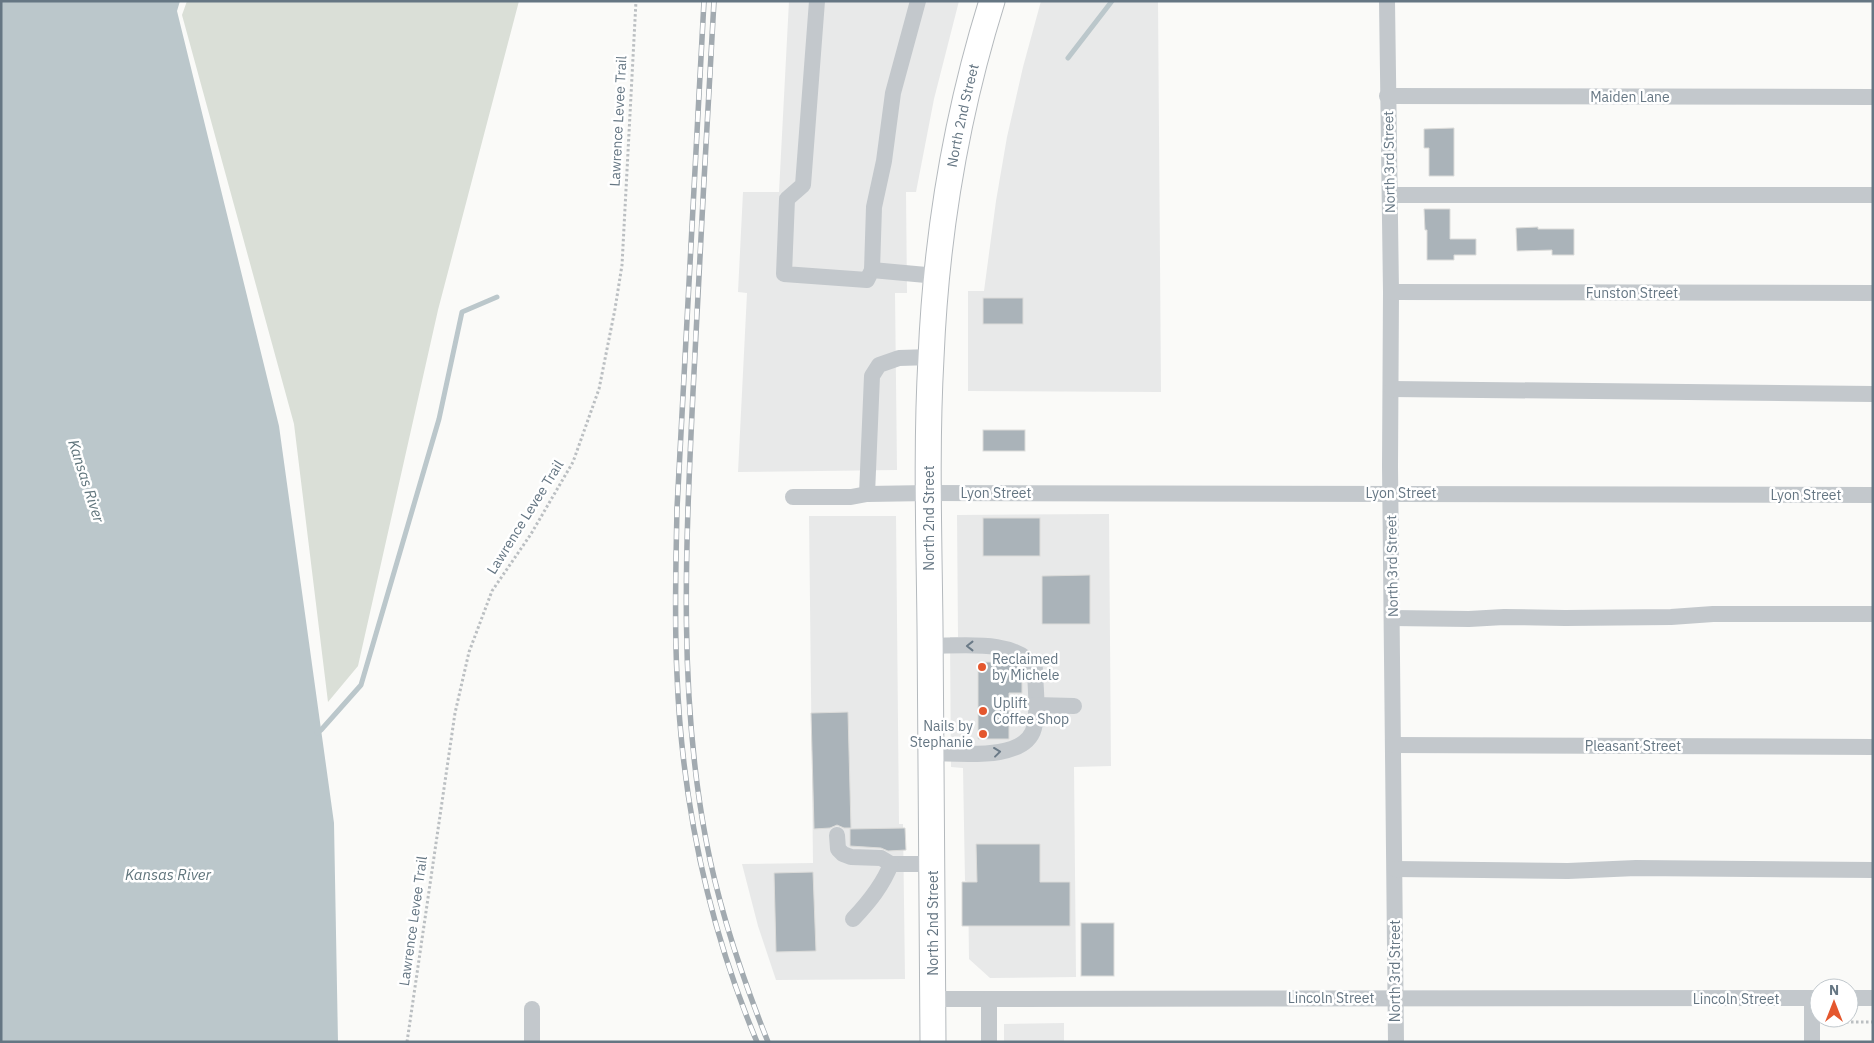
<svg xmlns="http://www.w3.org/2000/svg" width="1874" height="1043" viewBox="0 0 1874 1043" font-family="'IBM Plex Sans',sans-serif">
  <rect width="100%" height="100%" fill="#fafaf8"/>
  <g fill="#e8e9e9">
    <path d="M789,1h170l-25,98 -18,93h-10l1,101h-12l2,177 -159,2 9,-179 -9,-1 5,-100h36z"/>
    <path d="M1041,1h117l3,391 -193,-1v-100h16l12,-90 11,-64 16,-70z"/>
    <path d="M1109,514l2,252 -37,1 2,210 -86,1 -21,-19 -1,-77 -3,-1 -2,-113 -12,-1 -1,-130h8l-1,-122z"/>
    <path d="M809,516h87l3,308h4l2,155 -129,1 -18,-54 -16,-62 71,-1z"/>
    <path d="M1064,1023v19h-60v-18z"/>
  </g>
  <path fill="#dadfd7" d="M187,1h332l-81,309 -80,356 -30,36 -34,-278 -112,-409z"/>
  <path fill="#bbc7cb" d="M1,1h179l-3,10 102,415 55,397 4,219h-337z"/>
  <g fill="none" stroke-linecap="round" stroke-linejoin="round">
    <g stroke="#bbc7cb" stroke-width="5">
      <path d="M1068,58l44,-57"/>
      <path d="M317,733l4,-3 40,-45 78,-266 23,-107 35,-15"/>
    </g>
  </g>
  <g fill="#aab3b9" stroke="#dcdcda">
    <path d="M1454,128v48h-25v-28h-5v-19z"/>
    <path d="M1424,209h26v30h26v16h-22v5h-27v-30h-2z"/>
    <path d="M1538,227v2h36v26h-22v-5l-35,1 -1,-23z"/>
    <rect x="983" y="298" width="40" height="26"/>
    <rect x="983" y="430" width="42" height="21"/>
    <rect x="983" y="518" width="57" height="38"/>
    <path d="M1090,575v49h-48v-48z"/>
    <path d="M978,662h34l10,7v24h-13v46h-31z"/>
    <path d="M848,712l3,116h-7l-7,-3 -7,3 -16,1 -3,-116z"/>
    <path d="M905,828l1,22 -18,1 -7,-3 -31,-2v-17z"/>
    <path d="M976,844h64v38h30v44h-108v-44h15z"/>
    <path d="M813,872l3,79 -40,1 -2,-79z"/>
    <rect x="1081" y="923" width="33" height="53"/>
  </g>
  <g fill="none" stroke-linecap="round" stroke-linejoin="round">
    <defs>
      <g id="highway">
        <path id="s1" d="M933,1042c-1,-139 -2,-277 -3,-416 -1,-89 -4,-179 1,-268 5,-120 25,-242 61,-357"/>
      </g>
    </defs>
    <use href="#highway" stroke="#b4b9bd" stroke-width="27"/>
    <g stroke="#bbbfc2" stroke-width="3" stroke-dasharray="2.5 2.5" stroke-linecap="butt">
      <path d="M1826,1022h47"/>
      <path d="M407,1042l48,-329 14,-61 23,-61 39,-57 42,-72 26,-73 16,-80 7,-44 14,-264"/>
    </g>
    <g stroke="#c3c8cc" stroke-width="16">
      <path d="M817,1l-14,184 -16,14 -3,75 83,6 5,-10 65,6"/>
      <path d="M1387,1l4,291 -1,174 6,576"/>
      <path d="M1387,96l486,1"/>
      <path d="M1390,195h483"/>
      <path d="M872,270l2,-63 10,-46 9,-68 25,-92"/>
      <path d="M1391,292l482,1"/>
      <path d="M1392,389l481,5"/>
      <path d="M867,494l5,-118 7,-11 20,-7 32,-1"/>
      <path d="M793,497h58l16,-3 62,-1 944,2"/>
      <path d="M1392,618l77,1 35,-2 61,1 106,-1 42,-3h160"/>
      <path d="M930,646c30,0 88,-8 105,23 0,18 4,41 -1,59 -9,34 -75,25 -103,25"/>
      <path d="M1035,705l39,1"/>
      <path d="M1393,745l480,2"/>
      <path d="M837,835l1,14 5,5 8,3 30,1 10,6h42"/>
      <path d="M1395,869l173,2 68,-3 237,2"/>
      <path d="M853,919c16,-17 30,-34 38,-55"/>
      <path d="M1812,998v44"/>
      <path d="M1849,998h24"/>
      <path d="M933,999l886,-1"/>
      <path d="M532,1009v33"/>
      <path d="M989,1042v-43"/>
    </g>
    <use href="#highway" stroke="#fff" stroke-width="25"/>
    <defs>
      <g id="rail">
        <path d="M704,1l-27,507c-1,56 -3,111 0,167 5,126 31,250 80,367"/>
        <path d="M714,1c-7,130 -15,261 -21,391 -7,150 -15,300 13,448 13,69 36,137 62,202"/>
      </g>
    </defs>
    <use href="#rail" stroke="#a2aab0" stroke-width="5.5"/>
    <use href="#rail" stroke="#fff" stroke-width="4" stroke-dasharray="11" stroke-linecap="butt"/>
  </g>
  <defs><path id="oneway-chevron" d="M-2-3.5L2.5 0L-2 3.5" fill="none" stroke-width="1.6" stroke-linecap="round" stroke-linejoin="round" transform="scale(1.25)"/></defs>
  <g stroke="#6a7a87">
    <use href="#oneway-chevron" transform="translate(970 646) rotate(180)"/>
    <use href="#oneway-chevron" transform="translate(997 752) rotate(-7)"/>
  </g>
  <g fill="#e4572e" stroke="#fff" stroke-width="2">
    <circle cx="982" cy="667" r="5"/>
    <circle cx="983" cy="711" r="5"/>
    <circle cx="983" cy="734" r="5"/>
  </g>
  <g text-anchor="middle" stroke-width="5" stroke-linejoin="round" paint-order="stroke">
    <g font-size="14" fill="#657683" stroke="#fff">
      <text x="1630" y="102">Maiden Lane</text>
      <text dy="5" stroke="none"><textPath href="#s1" startOffset="929">North 2nd Street</textPath></text>
      <text transform="translate(618 121) rotate(-87)" y="5">Lawrence Levee Trail</text>
      <text transform="translate(1389 162) rotate(-91)" y="5">North 3rd Street</text>
      <text x="1632" y="298">Funston Street</text>
      <text x="996" y="498">Lyon Street</text>
      <text x="1401" y="498">Lyon Street</text>
      <text x="1806" y="500">Lyon Street</text>
      <text transform="translate(525 517) rotate(-58)" y="5">Lawrence Levee Trail</text>
      <text transform="translate(929 518) rotate(-90)" y="5">North 2nd Street</text>
      <text transform="translate(1392 566) rotate(-91)" y="5">North 3rd Street</text>
      <text x="1633" y="751">Pleasant Street</text>
      <text transform="translate(413 921) rotate(-82)" y="5">Lawrence Levee Trail</text>
      <text transform="translate(933 923) rotate(-90)" y="5">North 2nd Street</text>
      <text transform="translate(1395 971) rotate(-90)" y="5">North 3rd Street</text>
      <text x="1331" y="1003">Lincoln Street</text>
      <text x="1736" y="1004">Lincoln Street</text>
    </g>
    <g font-size="14" fill="#657683" stroke="#fff" text-anchor="start">
      <text x="992" y="664">Reclaimed<tspan x="992" dy="16">by Michele</tspan></text>
      <text x="993" y="708">Uplift<tspan x="993" dy="16">Coffee Shop</tspan></text>
      <text x="973" y="731" text-anchor="end">Nails by<tspan x="973" dy="16">Stephanie</tspan></text>
    </g>
    <g font-size="15" font-style="italic" fill="#60757c" stroke="#fff">
      <text transform="translate(86 481) rotate(72)" y="5">Kansas River</text>
      <text x="168" y="880">Kansas River</text>
    </g>
  </g>
  <rect width="1874" height="1043" fill="none" stroke="#657683" stroke-width="5"/>
  <g transform="translate(1834 1003)"><circle r="24" fill="#ffffff" stroke="#c1c8cd"/>
  <path d="M0-4L9 19L0 12L-9 19Z" fill="#e4572e"/>
  <text y="-8" font-size="14" font-weight="bold" text-anchor="middle" fill="#657683">N</text>
  </g>
</svg>
